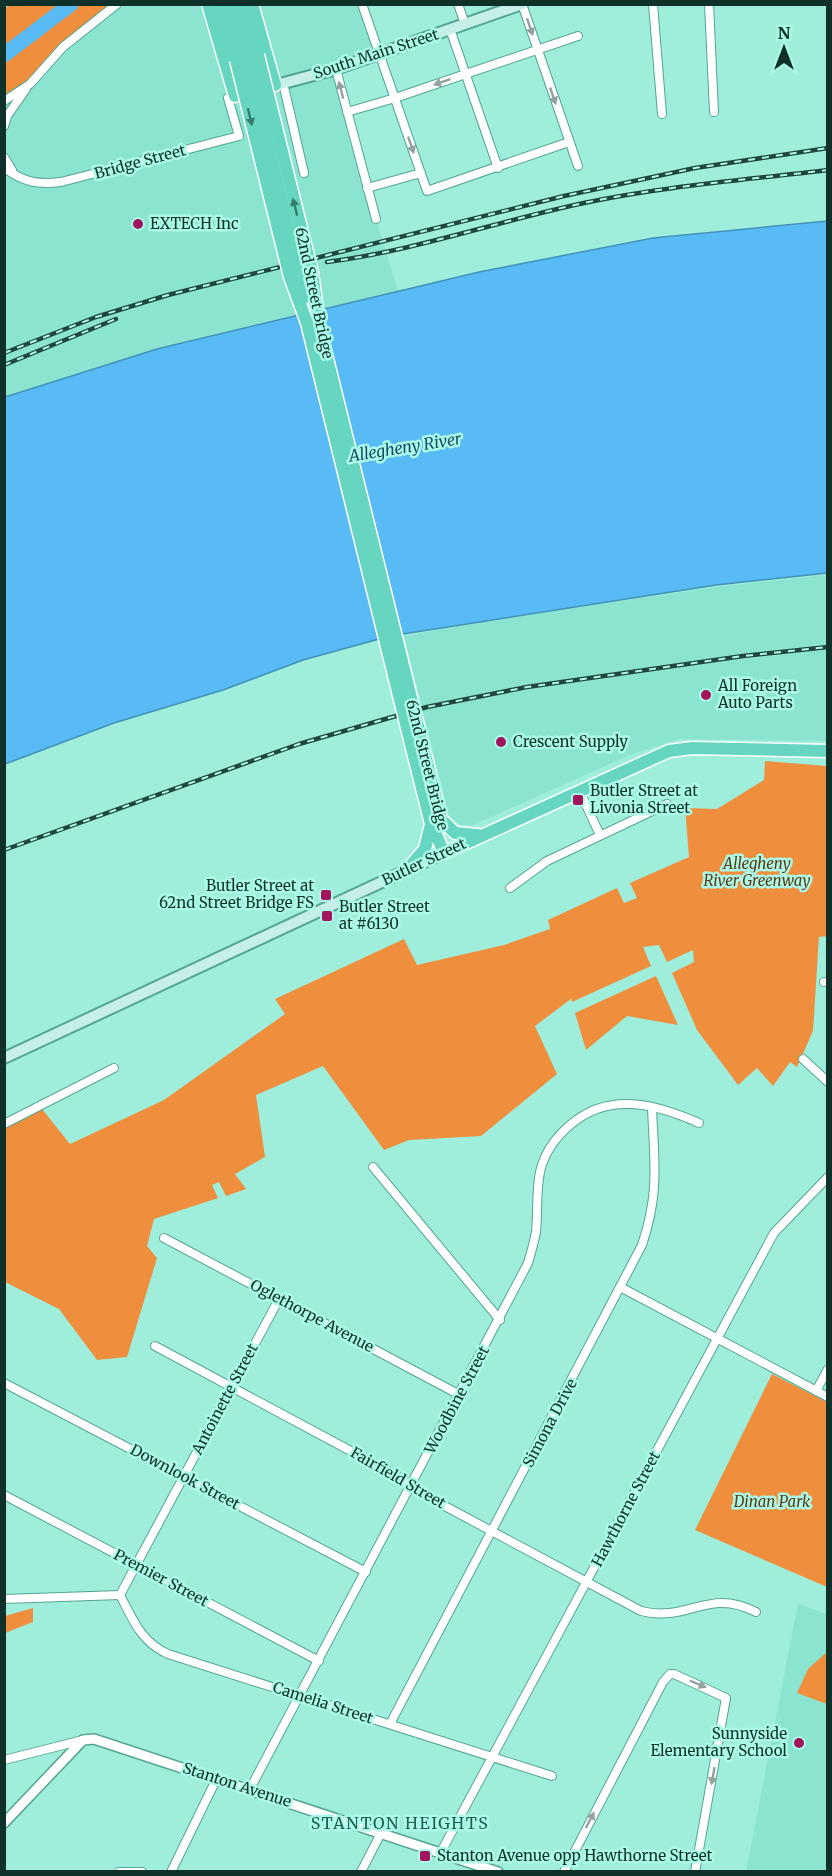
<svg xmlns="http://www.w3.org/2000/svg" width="832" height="1876" viewBox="0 0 832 1876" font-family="Merriweather,serif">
  <rect width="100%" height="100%" fill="#9eeedb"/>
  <g fill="#8ae4d0">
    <path d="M98,5h264l17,49 -43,15 40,150 22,72 -241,58 -152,48 -1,-311z"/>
    <path d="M827,575v166l-148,-2 -49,16 -157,70h-12l-12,-9 -45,-180 71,-13 241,-36z"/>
    <path d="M798,1604l29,10v257l-81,1z"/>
  </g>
  <g fill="#ef8f3e">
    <path d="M12,4l105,1 -54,42 -33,37 -25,17v-93z"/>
    <path d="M765,761l62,5v170l-8,1 -6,94 -16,36 -7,-5 -17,24 -16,-18 -19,17 -41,-55 -25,-57 22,-11 -1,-12 -26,12 -8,-17 -16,2 8,19 -79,36 -1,-3 -36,27 22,48 -76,62 -72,4 -25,10 -61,-84 -67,29 9,62 -30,17 11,15 -20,7 -7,-14 -7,3 6,13 -64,21 -7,27 10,12 -30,99 -30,3 -38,-51 -54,-27v-154l37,-19 28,35 94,-44 121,-86 -10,-15 129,-60 13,26 87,-20 46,-16 -2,-9 69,-32 7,15 13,-5 -7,-15 59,-26 -4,-49 32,1 47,-29z"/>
    <path d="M656,976l22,49 -51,-9 -41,34 -11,-37z"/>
    <path d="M772,1374l55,28v185l-132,-57z"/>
    <path d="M33,1608v14l-28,11v-17z"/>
    <path d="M827,1652v52l-30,-11 11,-24z"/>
  </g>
  <path fill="#58bbf5" stroke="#4292b8" stroke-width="1.5" d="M827,221v352l-111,12 -326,51 -87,24 -80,30 -109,33 -109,41v-367l152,-48 322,-77 174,-34z"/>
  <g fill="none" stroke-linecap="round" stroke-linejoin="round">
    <path stroke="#58bbf5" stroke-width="15" d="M4,55l67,-51"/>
    <defs>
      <g id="minor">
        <path d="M362,4l65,187 142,-49"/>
        <path d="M458,4l7,20"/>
        <path d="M522,4l56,162"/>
        <path d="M653,4l9,110"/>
        <path d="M709,4l5,108"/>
        <path d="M450,29l48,139"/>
        <path d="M336,69l40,150"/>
        <path d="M283,83l21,90"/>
        <path d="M4,101l26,-17 33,-37 54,-43"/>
        <path d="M347,112l48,-14 183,-62"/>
        <path d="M4,126l3,-10 19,-27"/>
        <path d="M4,157l8,13"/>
        <path d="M4,168c20,14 33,17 57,14l178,-46 -11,-38"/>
        <path d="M367,188l54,-15"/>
        <path d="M579,790l21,45"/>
        <path d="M510,888l37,-27 120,-57"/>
        <path d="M824,982h4"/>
        <path d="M803,1059l25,23"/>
        <path d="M4,1124l110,-56"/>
        <path d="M373,1167l127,153"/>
        <path d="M164,1238l296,157"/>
        <path d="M622,1288l206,109"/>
        <path d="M155,1346l248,133 8,9 230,123c47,12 67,-24 115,1"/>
        <path d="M4,1383l362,189"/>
        <path d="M816,1391l12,-22"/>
        <path d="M4,1495l315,166"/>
        <path d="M120,1595c13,25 21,47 48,59l384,122"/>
        <path d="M120,1595l159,-296"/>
        <path d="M4,1599l116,-4"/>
        <path d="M390,1724l252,-479c18,-53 12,-84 10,-138"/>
        <path d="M4,1760l79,-20"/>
        <path d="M250,1789l278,-526c3,-10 6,-21 8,-31 2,-20 0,-41 4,-60 4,-18 16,-35 30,-47 39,-34 86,-21 129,-2"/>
        <path d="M441,1852l333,-619 54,-56"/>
        <path d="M119,1872h23"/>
        <path d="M171,1872l46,-94"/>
        <path d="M361,1872l20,-39"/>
        <path d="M564,1872l99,-190 7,-8h4l52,24 -31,174"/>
      </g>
      <path id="tertiary" d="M4,1823l79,-83 11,-1 404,133"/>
      <g id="secondary">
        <path d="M269,87l67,-18 186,-65"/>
        <path d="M4,1058l440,-205"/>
      </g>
      <g id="trunk">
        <path d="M208,4l27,92"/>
        <path d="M218,4l18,56"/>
        <path d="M230,4l17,54"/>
        <path d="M242,4l16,51"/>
        <path d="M252,4l23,81"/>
        <path d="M412,748l18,72 14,33"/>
        <path d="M441,819l14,14 23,2"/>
        <path d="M444,853l225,-102 23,-3 136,3"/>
        <path d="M407,870l18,-21 5,-21"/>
      </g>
    </defs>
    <use href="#minor" stroke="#55a594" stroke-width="10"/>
    <use href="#tertiary" stroke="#55a594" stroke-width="12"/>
    <use href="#secondary" stroke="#55a594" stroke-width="14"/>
    <use href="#trunk" stroke="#fff" stroke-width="15"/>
    <use href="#minor" stroke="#fff" stroke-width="8"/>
    <use href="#tertiary" stroke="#fff" stroke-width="9"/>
    <use href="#secondary" stroke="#c5efe8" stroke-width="10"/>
    <use href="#trunk" stroke="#66d6c0" stroke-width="12"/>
    <defs>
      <g id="rail">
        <path d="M327,262c87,-11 171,-41 257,-59 80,-17 162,-23 244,-33"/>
        <path d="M4,353l92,-36 72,-22 396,-99 131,-28 133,-20"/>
        <path d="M4,365l112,-46"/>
        <path d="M4,850l295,-106 128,-37 100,-20 216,-31 85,-9"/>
      </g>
    </defs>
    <use href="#rail" stroke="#20473f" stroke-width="4.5"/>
    <use href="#rail" stroke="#abfbe8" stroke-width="2" stroke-dasharray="7" stroke-linecap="butt"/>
    <defs>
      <g id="trunk-bridge">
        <path d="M258,55l54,217 7,54 122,493"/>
        <path d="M247,58l48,195 8,45"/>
        <path d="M236,60l54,217 17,46 105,425"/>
      </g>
    </defs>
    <use href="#trunk-bridge" stroke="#fff" stroke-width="15" stroke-linecap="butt"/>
    <use href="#trunk-bridge" stroke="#66d6c0" stroke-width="12"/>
  </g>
  <defs><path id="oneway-solid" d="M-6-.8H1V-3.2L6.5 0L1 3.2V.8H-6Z" transform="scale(1.5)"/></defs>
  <g fill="#93a29f">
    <use href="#oneway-solid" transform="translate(530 27) rotate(71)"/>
    <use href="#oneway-solid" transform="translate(442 82) rotate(161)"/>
    <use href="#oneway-solid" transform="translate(341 90) rotate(-105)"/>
    <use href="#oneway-solid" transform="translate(553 96) rotate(71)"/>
    <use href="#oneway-solid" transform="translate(411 145) rotate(71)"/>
    <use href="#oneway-solid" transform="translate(698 1684) rotate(23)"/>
    <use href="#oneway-solid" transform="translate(713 1776) rotate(100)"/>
    <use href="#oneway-solid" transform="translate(590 1820) rotate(-62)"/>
  </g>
  <g fill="#367b6e">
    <use href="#oneway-solid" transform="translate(250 117) rotate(76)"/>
    <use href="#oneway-solid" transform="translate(295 207) rotate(-104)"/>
  </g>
  <g fill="#a2145c" stroke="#abfbe8" stroke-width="2">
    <circle cx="138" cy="224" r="6"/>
    <circle cx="706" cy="695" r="6"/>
    <circle cx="501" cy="742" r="6"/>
    <rect x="572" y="794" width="12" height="12" rx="3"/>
    <rect x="320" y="889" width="12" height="12" rx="3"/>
    <rect x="321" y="910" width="12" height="12" rx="3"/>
    <circle cx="799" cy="1743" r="6"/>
    <rect x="419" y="1850" width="12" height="12" rx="3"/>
  </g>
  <g text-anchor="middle" stroke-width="5" stroke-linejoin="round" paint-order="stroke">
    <g font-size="15" fill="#0f312a" stroke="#abfbe8">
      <text transform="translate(376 54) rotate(-18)" y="5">South Main Street</text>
      <text transform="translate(140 162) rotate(-15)" y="5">Bridge Street</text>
      <text transform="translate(314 293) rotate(78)" y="5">62nd Street Bridge</text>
      <text transform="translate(427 765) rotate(76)" y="5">62nd Street Bridge</text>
      <text transform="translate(424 862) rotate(-25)" y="5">Butler Street</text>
      <text transform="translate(312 1316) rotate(28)" y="5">Oglethorpe Avenue</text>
      <text transform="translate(225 1399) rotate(-62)" y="5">Antoinette Street</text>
      <text transform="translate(457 1400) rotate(-62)" y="5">Woodbine Street</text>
      <text transform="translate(550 1423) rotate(-62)" y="5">Simona Drive</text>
      <text transform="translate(185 1477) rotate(28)" y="5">Downlook Street</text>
      <text transform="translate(398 1478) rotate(30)" y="5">Fairfield Street</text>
      <text transform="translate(626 1509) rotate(-62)" y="5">Hawthorne Street</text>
      <text transform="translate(161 1578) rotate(28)" y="5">Premier Street</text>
      <text transform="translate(323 1703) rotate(18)" y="5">Camelia Street</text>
      <text transform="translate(237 1785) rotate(18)" y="5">Stanton Avenue</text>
    </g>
    <g font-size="15" fill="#0f312a" stroke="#abfbe8" text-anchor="start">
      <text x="150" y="229">EXTECH Inc</text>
      <text x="718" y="691">All Foreign<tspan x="718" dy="17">Auto Parts</tspan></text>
      <text x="513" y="747">Crescent Supply</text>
      <text x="590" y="796">Butler Street at<tspan x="590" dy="17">Livonia Street</tspan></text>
      <text x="314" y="891" text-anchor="end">Butler Street at<tspan x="314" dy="17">62nd Street Bridge FS</tspan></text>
      <text x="339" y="912">Butler Street<tspan x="339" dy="17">at #6130</tspan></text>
      <text x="787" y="1739" text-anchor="end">Sunnyside<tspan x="787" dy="17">Elementary School</tspan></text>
      <text x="437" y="1861">Stanton Avenue opp Hawthorne Street</text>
    </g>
    <g font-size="15" font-style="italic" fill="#5f3715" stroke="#abfbe8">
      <text x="757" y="869">Allegheny<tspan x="757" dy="17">River Greenway</tspan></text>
      <text x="772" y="1507">Dinan Park</text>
    </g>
    <g font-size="16" font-style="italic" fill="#164c6a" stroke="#abfbe8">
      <text transform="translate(405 447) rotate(-9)" y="6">Allegheny River</text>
    </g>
    <g font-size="16" letter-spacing="1.5" fill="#1e5d51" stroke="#abfbe8">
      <text x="400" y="1829">STANTON HEIGHTS</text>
    </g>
  </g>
  <rect width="832" height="1876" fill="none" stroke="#0f312a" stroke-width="12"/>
  <g transform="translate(784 48)" stroke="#abfbe8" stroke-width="4.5" paint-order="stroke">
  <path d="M0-4.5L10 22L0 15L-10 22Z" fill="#0f312a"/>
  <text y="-9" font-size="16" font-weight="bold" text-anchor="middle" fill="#0f312a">N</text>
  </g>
</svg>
